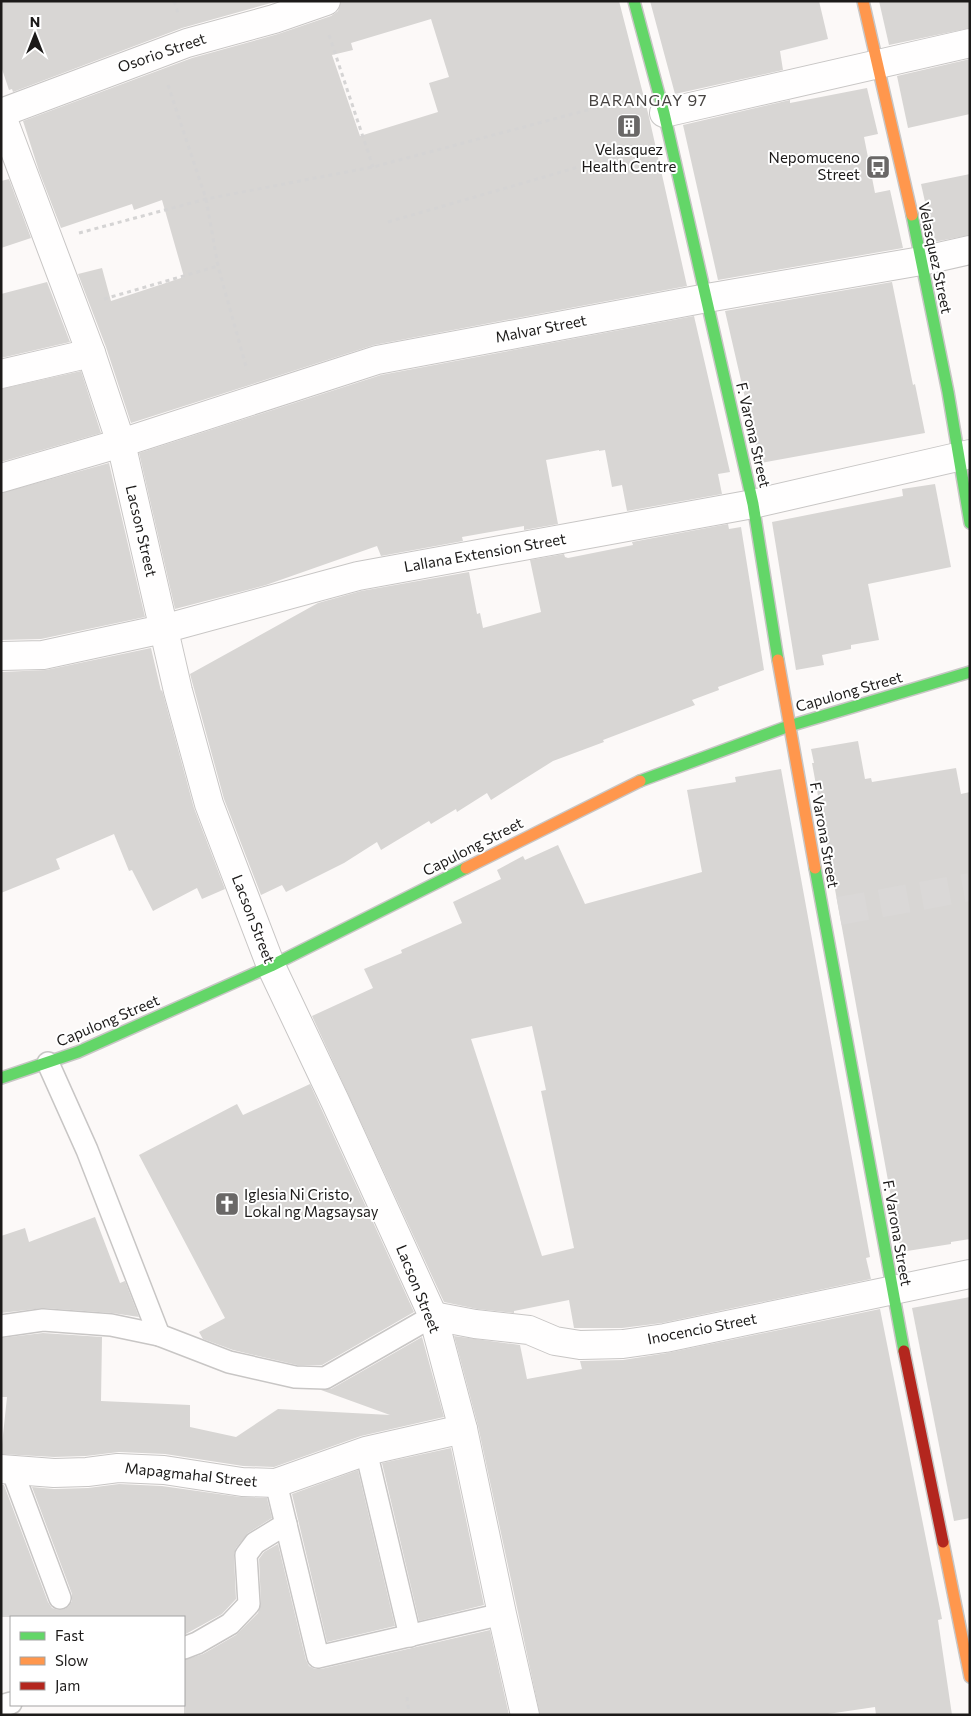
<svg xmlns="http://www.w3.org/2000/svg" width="971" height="1716" viewBox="0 0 971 1716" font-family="Commissioner,sans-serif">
  <rect width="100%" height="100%" fill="#fcf9f8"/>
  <g fill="#d8d6d4" fill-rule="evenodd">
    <path d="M1,1h277l-96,27 -169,64 -1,-3 -3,1 -8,-24z"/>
    <path d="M341,1h278l30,116 38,169 -313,59 -243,78 -25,-76 -28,-73 24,-6 9,33 73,-24 -22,-77 -28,10 -2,-6 -71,24 -22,-57 -16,-50 169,-63 86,-24 53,-18 7,-5zM431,19l18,58 -20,6 9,29 -78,24 -28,-81 21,-5 -2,-7z"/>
    <path d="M650,1h169l9,38 -48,12 3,19 -108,24z"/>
    <path d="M879,1h91v27l-81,17z"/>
    <path d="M970,59v55l-62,14 -11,-52z"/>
    <path d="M867,88l11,46 -14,3 11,56 15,-3 13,58 -185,32 -35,-155 107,-25v3z"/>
    <path d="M970,174v61l-36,7 -13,-58z"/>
    <path d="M9,179l22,59 -30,10v-67z"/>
    <path d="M47,282l23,60 -69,16v-64z"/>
    <path d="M892,282l21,103 2,-1 10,49 -165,30 -35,-152z"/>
    <path d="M694,316l36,156 -12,2 4,20 -95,17 -5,-26 -10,2 -7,-37 -6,1v-1l-53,10 12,64 -34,6v-4l-62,11 1,4 -82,15 -4,-10 -111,39 -91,24 -36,-156 242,-78z"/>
    <path d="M81,371l20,62 -100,29v-73z"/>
    <path d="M109,463l36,154 -104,22 -40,1v-147z"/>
    <path d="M935,484l16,83 -83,17 11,56 -28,5v4l-29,6 2,10 -28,5 -24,-148 131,-26 -1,-7z"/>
    <path d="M728,524l1,5 12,-2 23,143 -46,17 1,3 -27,10 3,5 -92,35 1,2 -51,19 -62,39 -4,-7 -30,19 -1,-3 -25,15 -2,-3 -48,29 -4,-8 -33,21 -58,29 -4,-7 -21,10 -37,-96 -34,-125 128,-71 43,-12 108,-19 8,42 3,-1 3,15 58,-16 -11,-52 34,-6 1,3 3,1 65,-13 -1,-3z"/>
    <path d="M151,648l10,43 1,-1 32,118 31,81 -23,10 -5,-11 -44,23 -21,-41 -3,1 -15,-37 -58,25 4,10 -59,24v-221l45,-2z"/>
    <path d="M858,741l7,38 6,-1 1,4 84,-14 5,26 9,-2v447l-19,3v2l-50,8 -89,-489h2l-3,-14z"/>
    <path d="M781,769l89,488 -4,1 5,21 -209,44 -40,5h-48l-5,-28 -55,11v2l-37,-4 -33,-7 -132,-286 61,-28 -9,-19 38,-16 -1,-3 61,-27 -9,-21 48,-23 -4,-9 26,-14 2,4 33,-15 27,59 117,-32 -15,-82 49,-8 -1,-5zM532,1026l14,64 -5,1 33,157 -32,8 -71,-217z"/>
    <path d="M310,1084l104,228 -92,53h-25l-64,-15 -30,-11 -4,-7 26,-14 -86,-163 98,-51 6,11z"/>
    <path d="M95,1217l25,66 5,-2 14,36 -27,-4 -68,-5 -43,5v-77l24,-8 4,14z"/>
    <path d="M970,1297v221l-16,3 -42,-213z"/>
    <path d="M880,1309l62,310 -4,1 14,95h-76l-1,-8 -54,8h-281l-62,-289 -24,-90 66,9 7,34 55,-10 -2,-8 43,-1 44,-7z"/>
    <path d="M43,1333l59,4 -1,64 89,4v22l46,10 42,-28 112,6 -69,-25 10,-1 91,-52 22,80 -83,19 -87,31 -31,-1 -78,-12 -46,-2 -33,4 -32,1 -53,-3 6,-57h-6v-59z"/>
    <path d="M451,1448l33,157 -65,16 -37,-158z"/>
    <path d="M358,1470l37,156 -68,16 -35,-148z"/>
    <path d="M119,1484l43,2 78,11 27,1 5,20 -24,15 -12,15 -2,8 2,43 -14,15 -38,21v-18h-183v-132h3l44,117 4,6 6,2 7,-1 4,-3 3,-5v-7l-40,-107 22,2 34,-1z"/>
    <path d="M278,1544l28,116 3,6 6,3h6l169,-39 19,85h-325v-55l19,-6 33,-19 22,-22 3,-10 -2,-44 5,-7z"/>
  </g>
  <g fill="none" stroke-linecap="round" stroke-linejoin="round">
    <path stroke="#dad8d7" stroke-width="28" stroke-dasharray="28 14" stroke-linecap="butt" d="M839,911l131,-24"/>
    <defs>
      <g id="lane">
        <path d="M48,1063l39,87 72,185"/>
        <path d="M1,1326l42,-6 68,5 48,10 70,27 66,15 30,1 108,-62"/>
        <path d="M366,1451l44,185"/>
        <path d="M12,1470l48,128"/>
        <path d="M276,1483l42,174 184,-43"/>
        <path d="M184,1648l13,-5 33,-19 19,-20 -3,-49 9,-12 31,-19"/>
        <path d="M1,1706l10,-3"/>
      </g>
      <g id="street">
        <path d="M1,113l186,-70 87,-24 52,-18"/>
        <path d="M664,113l306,-70"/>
        <path d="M1,114l90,239 30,90 57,248 31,113 62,162 64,135 98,215 30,113 39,185 23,101"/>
        <path d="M1,374l90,-21"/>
        <path d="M1,478l120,-35 256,-83 330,-62 214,-37 49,-11"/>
        <path d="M1,656l42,-1 120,-26 195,-53 395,-72 217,-50"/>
        <path d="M433,1316l42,8 54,6 26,11 25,4 43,-1 42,-6 305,-64"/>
        <path d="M1,1469l53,4 33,-1 31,-4 46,2 78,12 34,1 90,-32 97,-22"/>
      </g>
      <g id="fast">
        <path d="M634,1l30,112 89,391 25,156"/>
        <path d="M912,215l36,177 22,131"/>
        <path d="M640,781l149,-55 181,-54"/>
        <path d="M815,868l89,483"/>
        <path d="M1,1078l77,-26 193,-86 195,-98"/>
      </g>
      <g id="slow">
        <path d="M863,1l49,214"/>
        <path d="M778,660l37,208"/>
        <path d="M466,868l174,-87"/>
        <path d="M943,1542l27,135"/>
      </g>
      <path id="jam" d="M904,1351l39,191"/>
    </defs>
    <use href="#lane" stroke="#c8c6c5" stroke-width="24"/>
    <use href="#street" stroke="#c8c6c5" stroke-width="30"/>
    <use href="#fast" stroke="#c8c6c5" stroke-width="14"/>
    <use href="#slow" stroke="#c8c6c5" stroke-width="14"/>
    <use href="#jam" stroke="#c8c6c5" stroke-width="14"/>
    <g stroke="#d5d4d4" stroke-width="3" stroke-dasharray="4 4" stroke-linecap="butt">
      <path d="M174,1l4,12"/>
      <path d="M329,35l44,132"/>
      <path d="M168,85l38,114 12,67 29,104"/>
      <path d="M388,222l253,-73"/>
      <path d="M79,233l127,-34 167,-32 256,-68"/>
      <path d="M104,299l114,-33"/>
      <path d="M407,1697l2,18"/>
    </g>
    <use href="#lane" stroke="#fffefe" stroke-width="21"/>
    <use href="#street" stroke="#fffefe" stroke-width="28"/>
    <use href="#fast" stroke="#63d668" stroke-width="11"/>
    <use href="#slow" stroke="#ff974d" stroke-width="11"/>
    <use href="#jam" stroke="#b3261e" stroke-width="11"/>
  </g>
  <defs>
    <symbol id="building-square" viewBox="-11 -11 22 22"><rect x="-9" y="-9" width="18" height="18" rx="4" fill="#6a6867" stroke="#fff"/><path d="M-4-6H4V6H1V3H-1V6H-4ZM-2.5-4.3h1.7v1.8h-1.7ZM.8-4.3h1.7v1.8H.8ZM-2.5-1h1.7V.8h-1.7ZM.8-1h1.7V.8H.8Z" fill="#fff"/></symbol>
    <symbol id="bus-square" viewBox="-11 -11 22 22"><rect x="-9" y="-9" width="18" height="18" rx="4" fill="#6a6867" stroke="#fff"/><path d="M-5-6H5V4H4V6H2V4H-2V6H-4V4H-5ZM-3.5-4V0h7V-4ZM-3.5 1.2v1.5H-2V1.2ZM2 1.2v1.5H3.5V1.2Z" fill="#fff"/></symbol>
    <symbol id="church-square" viewBox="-11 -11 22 22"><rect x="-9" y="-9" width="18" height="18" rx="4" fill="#6a6867" stroke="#fff"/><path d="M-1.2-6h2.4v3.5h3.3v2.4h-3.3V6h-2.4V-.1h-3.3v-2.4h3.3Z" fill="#fff"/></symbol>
  </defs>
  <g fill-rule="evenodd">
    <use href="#building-square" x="615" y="112" width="28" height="28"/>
    <use href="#bus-square" x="864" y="153" width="28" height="28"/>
    <use href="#church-square" x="213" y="1190" width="28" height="28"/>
  </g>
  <g text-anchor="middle" stroke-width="4" stroke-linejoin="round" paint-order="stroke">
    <g font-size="15" fill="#1c1a19" stroke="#fff">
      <text transform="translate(162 53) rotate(-19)" y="5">Osorio Street</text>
      <text transform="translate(935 258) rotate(78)" y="5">Velasquez Street</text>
      <text transform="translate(541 329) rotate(-11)" y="5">Malvar Street</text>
      <text transform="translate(753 435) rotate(77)" y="5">F. Varona Street</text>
      <text transform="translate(141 531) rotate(77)" y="5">Lacson Street</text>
      <text transform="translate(485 553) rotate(-10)" y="5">Lallana Extension Street</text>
      <text transform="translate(849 692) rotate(-16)" y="5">Capulong Street</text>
      <text transform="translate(824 835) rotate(80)" y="5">F. Varona Street</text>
      <text transform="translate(473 847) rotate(-27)" y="5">Capulong Street</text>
      <text transform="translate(253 919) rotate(69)" y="5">Lacson Street</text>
      <text transform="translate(108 1021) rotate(-23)" y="5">Capulong Street</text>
      <text transform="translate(897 1233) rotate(80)" y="5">F. Varona Street</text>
      <text transform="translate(418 1289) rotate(68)" y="5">Lacson Street</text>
      <text transform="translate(702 1329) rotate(-11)" y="5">Inocencio Street</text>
      <text transform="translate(191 1475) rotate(6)" y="5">Mapagmahal Street</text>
    </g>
    <g font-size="15" fill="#1c1a19" stroke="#fff">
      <text x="629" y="155">Velasquez<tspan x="629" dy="17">Health Centre</tspan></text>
      <text x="860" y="163" text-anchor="end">Nepomuceno<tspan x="860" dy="17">Street</tspan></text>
      <text x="244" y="1200" text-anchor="start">Iglesia Ni Cristo,<tspan x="244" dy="17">Lokal ng Magsaysay</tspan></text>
    </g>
    <g font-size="16" letter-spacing="1" fill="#484442" stroke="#fff">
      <text x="648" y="106">BARANGAY 97</text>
    </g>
  </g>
  <rect width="971" height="1716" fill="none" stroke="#1c1a19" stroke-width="5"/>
  <rect x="10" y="1616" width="175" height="90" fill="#ffffff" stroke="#a4a3a3"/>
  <rect x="20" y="1632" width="25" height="8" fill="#63d668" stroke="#a4a3a3"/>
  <text x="55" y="1641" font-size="15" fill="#1c1a19">Fast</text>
  <rect x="20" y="1657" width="25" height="8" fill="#ff974d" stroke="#a4a3a3"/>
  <text x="55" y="1666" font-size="15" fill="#1c1a19">Slow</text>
  <rect x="20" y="1682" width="25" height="8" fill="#b3261e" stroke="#a4a3a3"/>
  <text x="55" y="1691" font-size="15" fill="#1c1a19">Jam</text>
  <g transform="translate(35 35)" stroke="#ffffff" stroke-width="4" paint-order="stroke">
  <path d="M0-4L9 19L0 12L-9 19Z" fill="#1c1a19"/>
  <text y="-8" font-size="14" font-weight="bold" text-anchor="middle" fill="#1c1a19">N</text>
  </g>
</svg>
